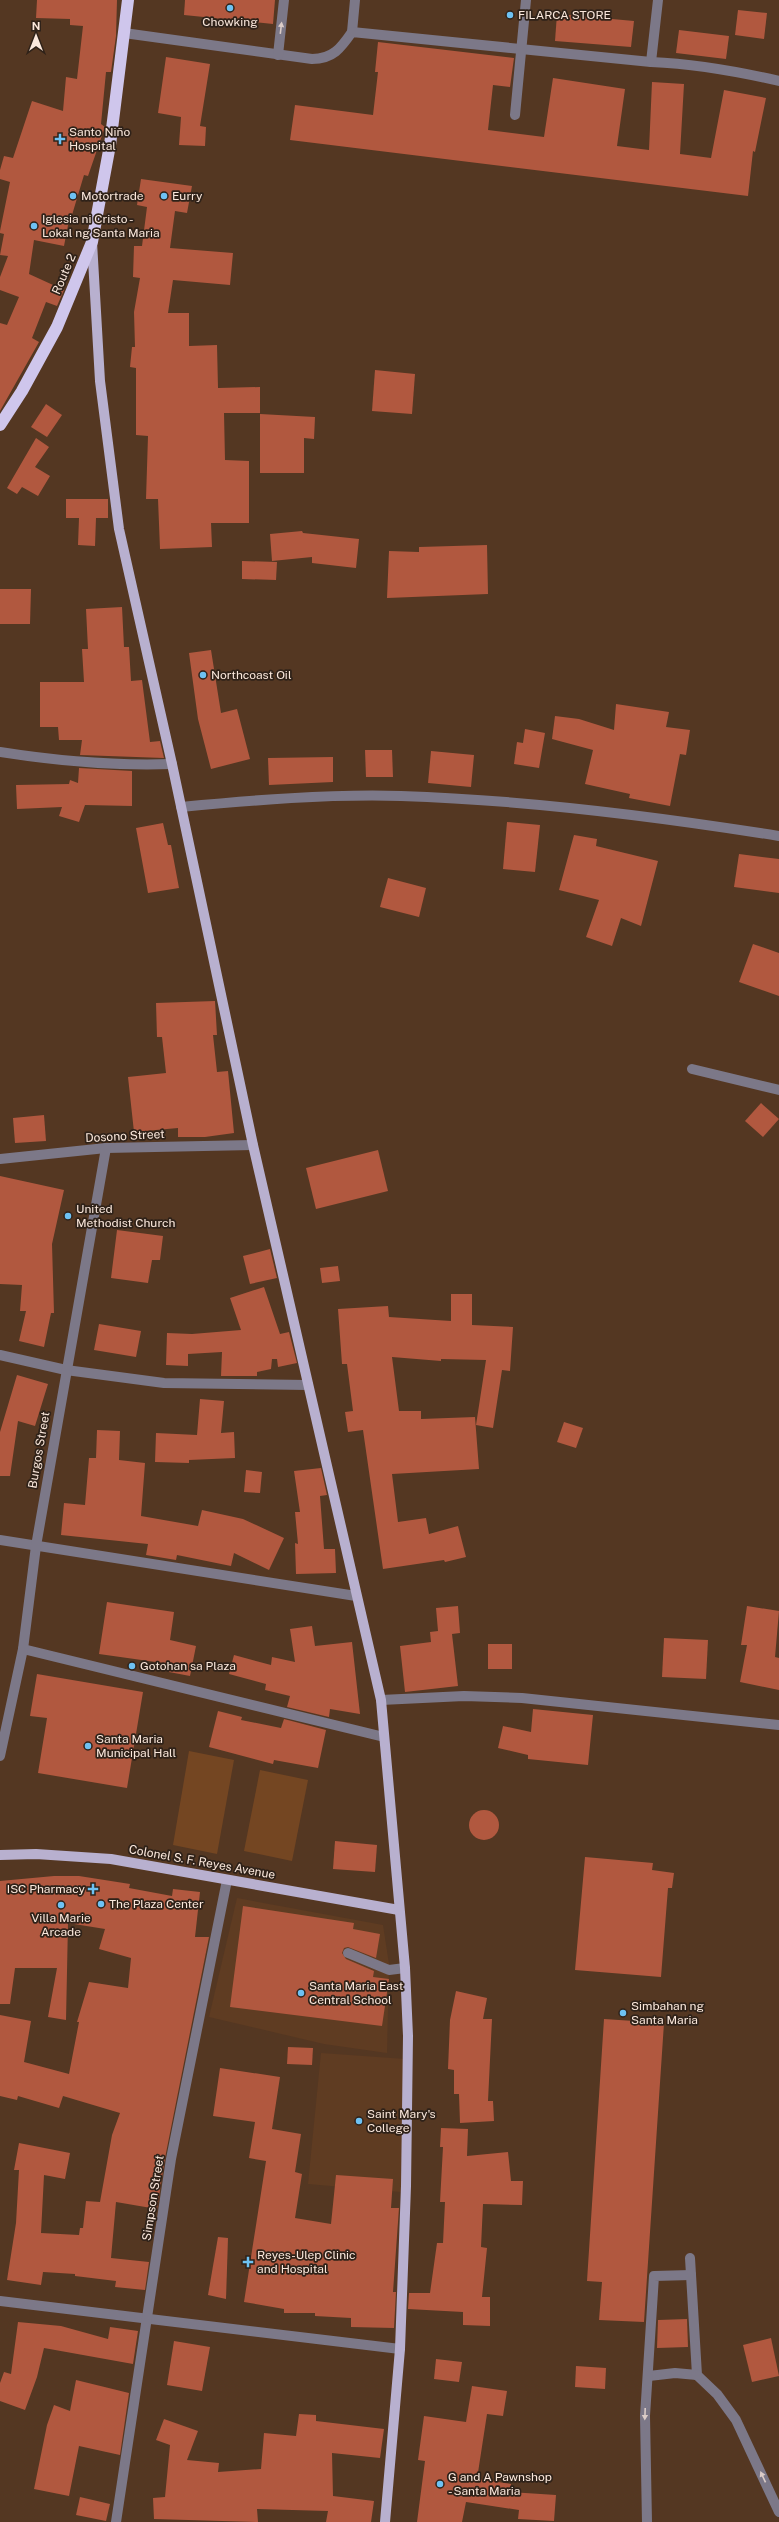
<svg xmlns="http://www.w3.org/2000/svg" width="779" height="2522" viewBox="0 0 779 2522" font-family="'Public Sans',sans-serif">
  <rect width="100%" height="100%" fill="#543722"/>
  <g fill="#5f3c22">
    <path d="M237,1898l146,27 6,39 -2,89 -63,-9 -115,-27z"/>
    <path d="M321,2053l84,6 -4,133 -93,-8z"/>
  </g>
  <g fill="#744622">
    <path d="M189,1751l45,9 -17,94 -44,-9z"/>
    <path d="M260,1770l48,10 -16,81 -48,-10z"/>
  </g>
  <g fill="#b1583f">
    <path d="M37,0h80l-1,36 -5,36h-5l-5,52 4,3 -17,49 -4,-1 -12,40h-2l-6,31 -30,-6 -5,34 35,16 -7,16 -11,-4 -14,36 7,4 -39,69v-88l7,2 12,-28 -19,-7v-13l8,-21 -8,-1 4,-21 -4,-1v-2l10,-49 -10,-3v-9l4,-14 9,2 19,-57 31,10 3,-34 11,2 6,-53 -13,-1v-6l-34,-1z"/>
    <path d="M185,0h90l-2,24 -89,-9z"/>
    <path d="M738,10l29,3 -3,26 -29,-4z"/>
    <path d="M557,14l77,7 -3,26 -76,-6z"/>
    <path d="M679,30l50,6 -3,23 -50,-6z"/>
    <path d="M378,42l136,16 -4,29 -17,-2 -5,45 56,7 9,-59 72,11 -8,57 32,4 3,-68 32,2 -4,70 31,4 13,-68 42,8 -11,54 -2,-1 -5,45 -458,-56 5,-35 78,10 5,-43h-3z"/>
    <path d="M166,57l44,7 -10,62 6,1 -1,19 -26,-1 2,-28 -23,-4z"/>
    <path d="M141,179l51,7 -5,27 -12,-2 -5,37 63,5 -3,32 -57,-5 -5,33h21v33l28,-1 1,43 42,-1v26h-36l1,47 24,1v62h-38l1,24 -52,2 -2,-50h-12l2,-63 -12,-1v-67l-6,-1 2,-20h3l-1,-35 6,-34 -7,-1 1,-31h8l5,-39 -10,-2z"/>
    <path d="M375,370l40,4 -3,40 -40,-3z"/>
    <path d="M46,404l16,11 -15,22 -16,-10z"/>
    <path d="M260,414l55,3 -1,22 -10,-1v35h-44z"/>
    <path d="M36,438l13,9 -14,20 15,9 -12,20 -16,-9 -5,7 -10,-6z"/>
    <path d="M66,499h42v19h-12l-1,28 -17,-1 1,-27h-13z"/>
    <path d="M302,531l1,2 56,6 -3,29 -44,-5v-6l-40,4 -2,-27z"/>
    <path d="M487,545l1,49 -101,4 2,-47 30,1v-5z"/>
    <path d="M242,561l35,1 -1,18 -34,-1z"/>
    <path d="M0,589h31l-1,35h-30z"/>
    <path d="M122,607l2,40h5l2,34 11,-1 8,62 10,-1 4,17 -84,-3 2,-15h-23l-1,-13h-18v-45h44l-2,-33h6l-2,-40z"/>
    <path d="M211,650l10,63 16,-4 13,50 -39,10 -13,-50 -9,-66z"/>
    <path d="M616,704l53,8 -3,15 24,3 -4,25 -6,-1 -10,52 -41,-8 1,-4 -45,-10 8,-34 -41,-11 3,-23 24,3 35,11z"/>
    <path d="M525,729l20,4 -6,35 -25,-4 3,-22 6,1z"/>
    <path d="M365,750h27l1,27h-27z"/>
    <path d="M431,751l43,4 -3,32 -43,-4z"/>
    <path d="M333,757v25l-64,3 -1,-27z"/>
    <path d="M79,768l53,3v35l-47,-1 -6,17 -20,-6 3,-9 -45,2 -1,-24 53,-1 1,-4 8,3z"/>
    <path d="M507,822l33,3 -5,47 -32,-3z"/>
    <path d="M163,823l5,22h3l8,43 -31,5 -12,-65z"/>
    <path d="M574,835l23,4 -1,7 62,15 -17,65 -20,-8 -9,28 -26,-9 13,-37 -40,-10z"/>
    <path d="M739,854l40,5v34l-45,-6z"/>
    <path d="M388,878l38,10 -7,29 -39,-10z"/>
    <path d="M753,944l26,9v43l-40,-14z"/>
    <path d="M215,1001l2,34h-4l4,37 11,-1 6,62 -29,4h-27v-9l-44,4 -6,-55 38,-4 -4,-36h-5l-1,-34z"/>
    <path d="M761,1103l18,16 -16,18 -18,-16z"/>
    <path d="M44,1115l2,26 -31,2 -2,-25z"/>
    <path d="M378,1150l10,41 -72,18 -10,-41z"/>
    <path d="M0,1176l64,14 -12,54 2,69h-3l-7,34 -25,-6 7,-30h-6l2,-26 -22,-1z"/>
    <path d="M117,1230l46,6 -3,24h-8l-4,23 -37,-5z"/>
    <path d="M270,1249l7,29 -27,6 -7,-28z"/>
    <path d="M338,1266l2,15 -18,2 -2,-15z"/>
    <path d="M264,1287l16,47 9,-2 8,31 -19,4 -1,-8h-5l-1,10 -14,3v4h-36l1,-24 -34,2v12l-22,-1 1,-32 25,1 49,-4 -11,-32z"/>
    <path d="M451,1294h21v31l41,2 -3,44 -8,-1 -9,58 -17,-3 10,-65 -45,-1v2l-49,-4 7,54h22v8l54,-2 4,52 -87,5 6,48 28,-4 3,16 29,-8 8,31 -21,5 -1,-2 -61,9 -20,-139 -15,2 -3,-20 8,-1 -6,-47h-5l-4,-55 50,-3 1,11 62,4z"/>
    <path d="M99,1324l42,7 -5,26 -42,-7z"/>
    <path d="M17,1375l31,9 -13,42 -17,-5 -8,55h-10v-44z"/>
    <path d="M200,1399l24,2 -3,32 13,-1 1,26 -46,2v3l-34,-1 1,-29 41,2z"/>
    <path d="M564,1422l19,6 -7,20 -19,-6z"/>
    <path d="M97,1430l23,1 -1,29 26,3 -4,53 57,10 4,-16 41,9 41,19 -15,32 -35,-17 -3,13 -54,-11 -1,5 -30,-5 2,-11 -87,-9 3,-32 21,2 4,-47h7z"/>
    <path d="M321,1468l6,27 -7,1 4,53h11l1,24 -40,1 -1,-31 3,1 -3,-32h5l-6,-41z"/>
    <path d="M246,1470l16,2 -2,21 -16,-1z"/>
    <path d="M107,1602l67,10 -4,28 26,6 -6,30 -21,-4 1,-8 -71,-10z"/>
    <path d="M458,1606l2,27 -8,1 6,52 -53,6 -5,-46 31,-4 -1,-10 8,-1 -2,-23z"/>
    <path d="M747,1606l32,5 -4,46 4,1v32l-39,-8 7,-37h-6z"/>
    <path d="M312,1626l3,20 37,-4 8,72 -30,-5 -1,8 -42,-10 3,-11 -25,-6 1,-6 -37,-10 5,-19 37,10 1,-8 23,5 -5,-33z"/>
    <path d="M664,1638l44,2 -2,39 -44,-2z"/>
    <rect x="488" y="1644" width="24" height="25"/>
    <path d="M37,1674l106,18 -16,96 -89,-15 9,-55 -17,-2z"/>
    <path d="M533,1709l60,6 -5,50 -60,-6v-4l-30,-7 5,-22 28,6z"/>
    <path d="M218,1711l24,6 -1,3 40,8 3,-9 42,11 -8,38 -44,-8 -1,4 -64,-17z"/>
    <circle cx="484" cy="1825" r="15"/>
    <path d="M335,1841l42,4 -2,27 -42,-3z"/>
    <path d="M585,1857l68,6 -1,7 22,3 -2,15h-4l-7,89 -86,-7z"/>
    <path d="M54,1876h25l51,8 -1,4 43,8 1,-7 27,3 -5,45h14l-44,221 -8,51 -41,-7 -5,56 38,4 -4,28 -30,-3 1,-6 -41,-5v-2l-32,-2 -2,13 -34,-5 9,-57 3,-53h-5l5,-27 51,10 -5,26 -21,-4 -3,58 38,2 1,-7h3l3,-27 14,1 12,-67 8,-22 -57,-17 -4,12 -41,-12 -1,4 -17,-4v-81l31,6 -7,41 45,12 10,-52h-2l12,-40 39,6 3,-30 -32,-9 6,-20 -37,-6 -2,97 -18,-3 9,-49h-42l-5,36h-10v-123z"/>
    <path d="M243,1906l111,17 -1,6 27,5 -4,24 -28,-11 -4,1 -2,5 4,6 28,12 -1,6 16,2 -7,47 -152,-19z"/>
    <path d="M456,1991l31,7 -4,21h9l-4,82h5l1,20 -34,2 -1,-29h-5v-24l-6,-1 2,-49z"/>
    <path d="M604,2019l60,4 -20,299 -45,-2 3,-38 -15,-1z"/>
    <path d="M288,2047l25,1 -1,17 -25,-1z"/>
    <path d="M220,2068l60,9 -8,52 29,5 -6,38 7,2 -7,44 36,6 5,-49 57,4 -2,29h8l-6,84h3l-2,36 -43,-1v-9l-36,-2v-3h-31v-4l-40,-7 22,-141 -17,-3 6,-36 -42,-6z"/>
    <path d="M441,2128l27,1 -1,27 41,-4 3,29h12l-1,24 -39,-1 -2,43 6,1 -5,49h8v29l-27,-1v-13l-55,-3 1,-16h21l7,-50h6l2,-41h-5l3,-55h-3z"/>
    <path d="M218,2237l10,1 -2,61 -18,-4z"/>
    <path d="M687,2319l1,28 -31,1 1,-28z"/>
    <path d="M18,2322l43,4 47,13 2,-12 28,4 -5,33 -89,-16 -7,29 -12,33 -25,-9v-18l4,-11 7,2z"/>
    <path d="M771,2338l8,38 -27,6 -9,-37z"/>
    <path d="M174,2341l36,6 -8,44 -35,-6z"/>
    <path d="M436,2359l26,3 -3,20 -25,-3z"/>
    <path d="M576,2366l30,2 -1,21 -30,-2z"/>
    <path d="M76,2380l53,13 -9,62 -41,-9 -10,50 -35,-7 13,-64 7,-20 16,6z"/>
    <path d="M472,2386l35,5 -4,25 -16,-2 -10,65 34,5 -1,8 46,3 -2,26 -36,-2 1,-9 -53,-8 -4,20h-45l8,-61 -7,-1 6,-44 42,6z"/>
    <path d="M299,2414l17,1v6l68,8 -4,29 -48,-5 1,43 41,5 -3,21h-45l2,-11 -71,-2 1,13 -104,-3 -1,-21 12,-1 5,-52 -14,-5 8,-21 34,12 -11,29 32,3 -1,9 43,-3 3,-36 32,3z"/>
    <path d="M80,2497l30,7 -4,17 -30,-6z"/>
  </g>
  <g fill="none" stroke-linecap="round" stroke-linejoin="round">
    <g stroke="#7c7888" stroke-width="10">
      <path d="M352,32l3,-32"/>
      <path d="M124,33l188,26c21,0 29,-11 40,-27l299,30c44,2 85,9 128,19"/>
      <path d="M278,55l6,-55"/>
      <path d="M651,62l7,-62"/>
      <path d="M515,115l11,-115"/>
      <path d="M0,752c57,9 114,14 172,12"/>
      <path d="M181,807c73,-7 147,-13 220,-11 127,4 253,20 378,40"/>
      <path d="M692,1069l87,21"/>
      <path d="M0,1159l106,-11 147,-3"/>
      <path d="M0,1355l66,15 98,13 144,2"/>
      <path d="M0,1540l356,56"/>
      <path d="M23,1649l361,88"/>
      <path d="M381,1700l83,-4 58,2 257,27"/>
      <path d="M0,1756l23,-107 13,-103 70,-398"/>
      <path d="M348,1953l41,17 16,-2"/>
      <path d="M690,2258l7,117 20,19 19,26 43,92"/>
      <path d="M0,2301l400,48"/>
      <path d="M649,2376l26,-3 22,2"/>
      <path d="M116,2522l55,-363 56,-279"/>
      <path d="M647,2522l-2,-106 9,-140 37,-1"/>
    </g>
    <g stroke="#b8b0cf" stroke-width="10">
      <path d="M92,242l8,139 19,148 53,235 81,381 128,555 24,268 3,68 -2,150 -6,163 -15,173"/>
      <path d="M0,1855l36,-1 75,5 288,51"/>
    </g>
    <path stroke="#cfc6ec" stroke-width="12" d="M0,425l22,-34 35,-64 35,-85 18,-97 18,-145"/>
  </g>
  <defs><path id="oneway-solid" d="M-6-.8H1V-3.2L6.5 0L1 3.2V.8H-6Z"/></defs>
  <g fill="#dbccc7">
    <use href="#oneway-solid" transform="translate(281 28) rotate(-83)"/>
    <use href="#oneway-solid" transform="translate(645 2414) rotate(92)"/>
    <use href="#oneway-solid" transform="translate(763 2477) rotate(-115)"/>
  </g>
  <g fill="#6ec2f3" stroke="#2f2219" stroke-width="1.5">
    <circle cx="230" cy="8" r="4"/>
    <circle cx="510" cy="15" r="4"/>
    <path d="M58 133h4v4h4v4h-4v4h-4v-4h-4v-4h4z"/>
    <circle cx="73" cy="196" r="4"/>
    <circle cx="164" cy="196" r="4"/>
    <circle cx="34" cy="226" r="4"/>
    <circle cx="203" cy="675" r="4"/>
    <circle cx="68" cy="1216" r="4"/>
    <circle cx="132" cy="1666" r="4"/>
    <circle cx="88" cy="1746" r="4"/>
    <path d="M91 1883h4v4h4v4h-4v4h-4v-4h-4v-4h4z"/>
    <circle cx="101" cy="1904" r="4"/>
    <circle cx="61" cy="1905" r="4"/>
    <circle cx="301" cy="1993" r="4"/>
    <circle cx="623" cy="2013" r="4"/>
    <circle cx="359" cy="2121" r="4"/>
    <path d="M246 2256h4v4h4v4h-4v4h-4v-4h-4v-4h4z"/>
    <circle cx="440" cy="2484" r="4"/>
  </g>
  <g text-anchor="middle" stroke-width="3.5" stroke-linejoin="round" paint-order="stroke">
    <g font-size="12" fill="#fbe8dc" stroke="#2f2219" text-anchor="start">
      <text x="518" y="19">FILARCA STORE</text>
      <text x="230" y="26" text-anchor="middle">Chowking</text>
      <text x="69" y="136">Santo Niño<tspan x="69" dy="14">Hospital</tspan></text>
      <text x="81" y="200">Motortrade</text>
      <text x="172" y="200">Eurry</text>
      <text x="42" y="223">Iglesia ni Cristo -<tspan x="42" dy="14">Lokal ng Santa Maria</tspan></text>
      <text x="211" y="679">Northcoast Oil</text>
      <text x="76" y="1213">United<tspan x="76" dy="14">Methodist Church</tspan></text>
      <text x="140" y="1670">Gotohan sa Plaza</text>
      <text x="96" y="1743">Santa Maria<tspan x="96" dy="14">Municipal Hall</tspan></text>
      <text x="85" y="1893" text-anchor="end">ISC Pharmacy</text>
      <text x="109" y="1908">The Plaza Center</text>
      <text x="61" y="1922" text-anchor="middle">Villa Marie<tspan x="61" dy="14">Arcade</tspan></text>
      <text x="309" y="1990">Santa Maria East<tspan x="309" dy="14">Central School</tspan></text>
      <text x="631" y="2010">Simbahan ng<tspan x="631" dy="14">Santa Maria</tspan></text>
      <text x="367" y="2118">Saint Mary's<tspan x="367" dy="14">College</tspan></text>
      <text x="257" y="2259">Reyes-Ulep Clinic<tspan x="257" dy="14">and Hospital</tspan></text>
      <text x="448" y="2481">G and A Pawnshop<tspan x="448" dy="14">- Santa Maria</tspan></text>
    </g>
    <g font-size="12" fill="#fbe8dc" stroke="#2f2219">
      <text transform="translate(64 274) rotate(-67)" y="4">Route 2</text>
      <text transform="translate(125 1136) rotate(-3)" y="4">Dosono Street</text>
      <text transform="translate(39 1450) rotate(-80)" y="4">Burgos Street</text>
      <text transform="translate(202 1862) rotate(10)" y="4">Colonel S. F. Reyes Avenue</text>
      <text transform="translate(153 2198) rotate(-81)" y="4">Simpson Street</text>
    </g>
  </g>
  <g transform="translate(36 36)" stroke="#2f2219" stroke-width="3" paint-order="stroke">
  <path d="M0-3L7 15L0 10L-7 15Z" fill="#fbe8dc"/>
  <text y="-6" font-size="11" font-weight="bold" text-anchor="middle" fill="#fbe8dc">N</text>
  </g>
</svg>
